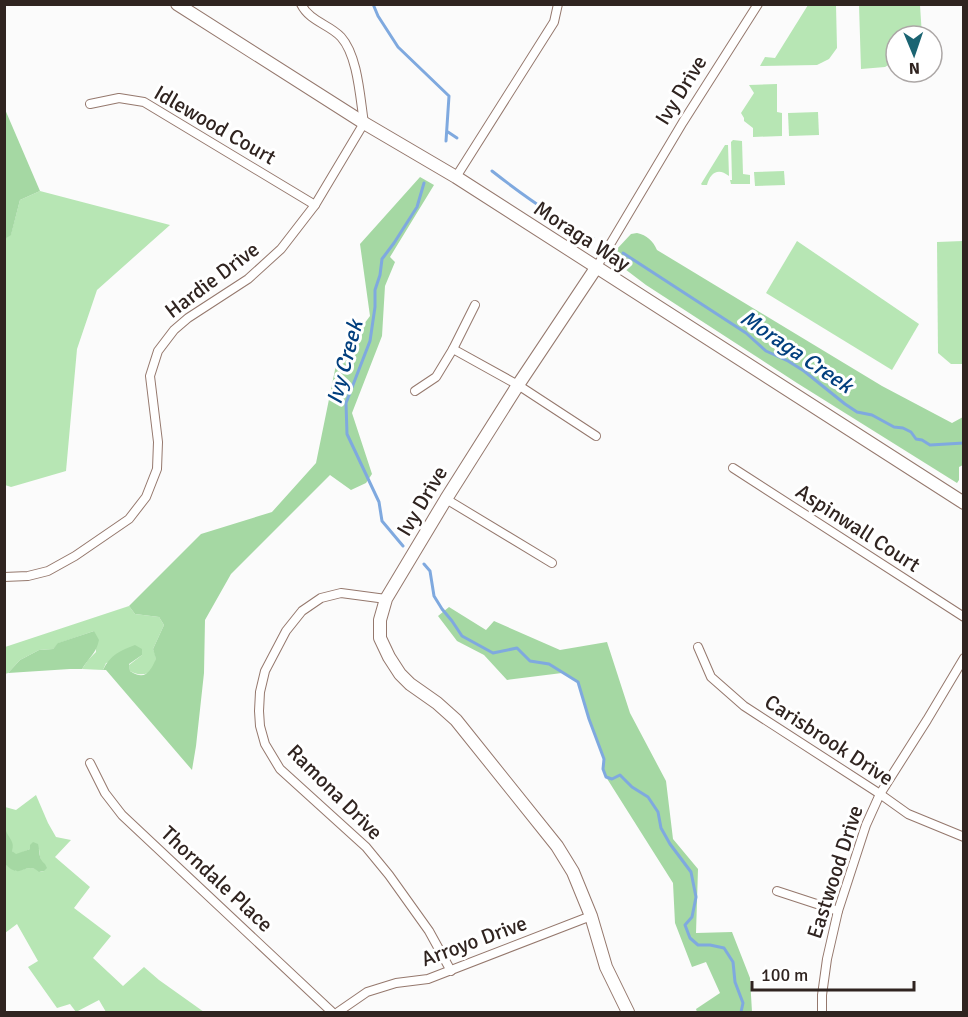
<svg xmlns="http://www.w3.org/2000/svg" width="968" height="1017" viewBox="0 0 968 1017" font-family="Signika,sans-serif">
  <rect width="100%" height="100%" fill="#fbfbfb"/>
  <g fill="#b7e6b4">
    <path d="M808,5h28l1,43 -8,11 -12,6 -57,1 5,-9 10,1z"/>
    <path d="M859,5h61l2,31h-26v28h-6l-5,3 -24,2z"/>
    <path d="M777,84v28l5,1v23l-29,1v-9l-9,-7v-3l-3,-5 13,-20 -5,-8z"/>
    <path d="M818,112l1,23 -30,1 -1,-23z"/>
    <path d="M733,140l9,1 1,33 7,1v9h-19l-1,-4h2l-1,-38z"/>
    <path d="M725,145h3l1,31c-11,-9 -19,-3 -22,9h-5l-1,-1z"/>
    <path d="M784,171l1,14 -30,1 -1,-14z"/>
    <path d="M40,191l130,34 -73,65 -20,59 -11,122 -55,16 -6,-2v-246l6,-5 9,-34z"/>
    <path d="M797,241l122,83 -27,46 -126,-77z"/>
    <path d="M963,241v123h-12l-13,-11 -1,-111z"/>
    <path d="M129,606l6,8 24,3 5,8 -11,24c1,3 3,6 3,10 0,15 -14,19 -26,12l-1,-6 13,-10 -36,8 -3,7 -21,-1 6,-9 8,-8 -2,-21 -35,12 -6,6 -14,1 -19,10 -12,13 -3,1v-27z"/>
    <path d="M36,795l12,28 8,14 15,3 -16,17 35,30 -16,21 37,28 -18,22 30,28 21,-19 15,13 45,32h-98l-7,-12 -23,12 -6,-8 -13,4 -29,-41 10,-6 -21,-37 -12,9v-69l12,7c9,-2 15,-6 23,1l4,-1 -4,-14 -1,-8h-9l-14,6c-12,-9 -11,-34 -11,-48l11,3z"/>
  </g>
  <g fill="#a5d8a3">
    <path d="M4,107l36,84 -20,9 -9,35 -6,4z"/>
    <path d="M420,177l14,8 -44,72 5,5 -10,24 -3,50 -30,77 20,61 -6,9 -15,7 -21,-15 -99,99 -26,46 -1,53 -8,73 -4,24 -86,-100h-3c7,-15 18,-20 32,-25l7,4v6l-13,9 1,7c15,10 20,1 26,-12l-3,-10 11,-24 -5,-8 -24,-3 -6,-8 72,-72 71,-22 44,-49 21,-103 33,-44 -10,-72z"/>
    <path d="M637,233c10,2 16,8 20,17l225,136 70,37 11,-6v48l-4,2v13l-2,3 -160,-100 -151,-98 -29,-22 -1,-13 15,-16z"/>
    <path d="M449,607l37,23 8,-9 66,29 47,-8 23,71 36,68 7,58 25,30 -2,64 36,-1 18,46 2,34h-55l-1,-3 24,-16 -14,-31 -14,5 -17,-44 -2,-40 -67,-106 -3,-8 1,-10 -15,-40 -11,-37 -16,-9 -55,7 -23,-25 -27,-14 -19,-25z"/>
    <path d="M94,631l5,9c-3,14 -10,17 -17,29h-12l-62,4 12,-13 19,-10 14,-1 5,-6z"/>
    <path d="M4,822c1,3 1,6 2,9 3,8 9,10 6,20l4,3 14,-5v-4l3,-3 5,2c2,7 0,15 7,20l2,4 -3,3 -5,1c-12,-10 -16,3 -26,-2 -3,-1 -5,-4 -8,-6z"/>
  </g>
  <g fill="none" stroke-linecap="round" stroke-linejoin="round">
    <g stroke="#7fa9df" stroke-width="3">
      <path d="M373,4l5,12 20,31 51,49 -3,45"/>
      <path d="M448,132l9,6"/>
      <path d="M492,171c32,25 66,49 101,67"/>
      <path d="M623,253l123,80 20,18 22,10 16,10 41,33 12,8 15,3 22,12 9,1 8,4 5,7 6,1 8,5 34,-2"/>
      <path d="M403,546l-21,-25 -3,-19 -32,-68 -1,-31 24,-62 5,-34v-17l5,-15 2,-16 12,-16 23,-36 7,-24"/>
      <path d="M424,564l6,7 4,25 8,13 10,12 10,15 31,17 24,-5 13,13 19,3 29,18 11,37 15,40 -1,10 3,8 6,2 8,-4 12,12 16,10 10,15 3,16 9,16 21,28 5,25 -4,20 -7,8 5,13 8,7h12l14,3 9,14 2,20 8,21 -2,9"/>
    </g>
    <defs>
      <g id="street">
        <path d="M90,104l29,-6 25,4 171,103"/>
        <path d="M456,177l98,-155 4,-18"/>
        <path d="M596,268l87,-146 75,-118"/>
        <path d="M453,349l65,36 78,51"/>
        <path d="M415,391l21,-14 17,-28 22,-44"/>
        <path d="M733,468l231,149"/>
        <path d="M446,499l106,64"/>
        <path d="M4,577l24,-1 20,-5 27,-15 54,-37 17,-22 11,-28 1,-27 -8,-66 8,-25 16,-21 14,-12 60,-39 33,-30 34,-44 49,-82c-4,-25 -6,-67 -23,-86 -12,-13 -31,-15 -40,-33"/>
        <path d="M386,599l-45,-6 -20,5 -19,13 -16,20 -21,40 -5,21 -1,19 1,15 5,18 15,25 86,78 23,28 40,56 22,40"/>
        <path d="M698,647l13,30 33,29 136,88 28,20 56,23"/>
        <path d="M90,763l15,30 17,22 210,197"/>
        <path d="M777,891l61,20"/>
        <path d="M338,1012l29,-20 29,-9 32,-4 163,-63"/>
        <path d="M822,1012v-17l5,-36 11,-48 28,-86 14,-31 47,-74 37,-62"/>
      </g>
      <g id="secondary">
        <path d="M177,4l187,119 92,54 508,326"/>
        <path d="M596,268l-78,117 -72,114 -60,100 -6,21v18l9,19 11,17 10,10 27,19 19,17 101,126 16,26 18,44 15,51 22,45"/>
      </g>
    </defs>
    <use href="#street" stroke="#95786d" stroke-width="10"/>
    <use href="#secondary" stroke="#95786d" stroke-width="14"/>
    <use href="#street" stroke="#fff" stroke-width="8"/>
    <use href="#secondary" stroke="#fff" stroke-width="12"/>
  </g>
  <g text-anchor="middle" stroke-width="6" stroke-linejoin="round" paint-order="stroke">
    <g font-size="21" fill="#302420" stroke="#fff">
      <text transform="translate(681 90) rotate(-58)" y="7">Ivy Drive</text>
      <text transform="translate(215 125) rotate(30)" y="7">Idlewood Court</text>
      <text transform="translate(582 236) rotate(33)" y="7">Moraga Way</text>
      <text transform="translate(212 280) rotate(-37)" y="7">Hardie Drive</text>
      <text transform="translate(422 501) rotate(-59)" y="7">Ivy Drive</text>
      <text transform="translate(858 528) rotate(33)" y="7">Aspinwall Court</text>
      <text transform="translate(829 740) rotate(33)" y="7">Carisbrook Drive</text>
      <text transform="translate(335 792) rotate(45)" y="7">Ramona Drive</text>
      <text transform="translate(835 872) rotate(-72)" y="7">Eastwood Drive</text>
      <text transform="translate(217 879) rotate(43)" y="7">Thorndale Place</text>
      <text transform="translate(474 941) rotate(-20)" y="7">Arroyo Drive</text>
    </g>
    <g font-size="22" font-style="italic" fill="#023f7e" stroke="#fff">
      <text transform="translate(797 351) rotate(34)" y="8">Moraga Creek</text>
      <text transform="translate(344 362) rotate(-75)" y="8">Ivy Creek</text>
    </g>
  </g>
  <rect width="968" height="1017" fill="none" stroke="#302420" stroke-width="12"/>
  <g transform="translate(914 54) rotate(178)"><circle r="28" fill="#ffffff" stroke="#aca7a6" stroke-width="1.5"/>
  <path d="M0-4.5L10 22L0 15L-10 22Z" fill="#1b6472"/>
  <text y="-9" font-size="16" font-weight="bold" text-anchor="middle" fill="#302420">N</text>
  </g>
  <path d="M752 981v9h162v-9" fill="none" stroke="#302420" stroke-width="3"/>
  <text x="761" y="981" font-size="18" fill="#302420" stroke="#ffffff" stroke-width="4.5" paint-order="stroke">100 m</text>
</svg>
